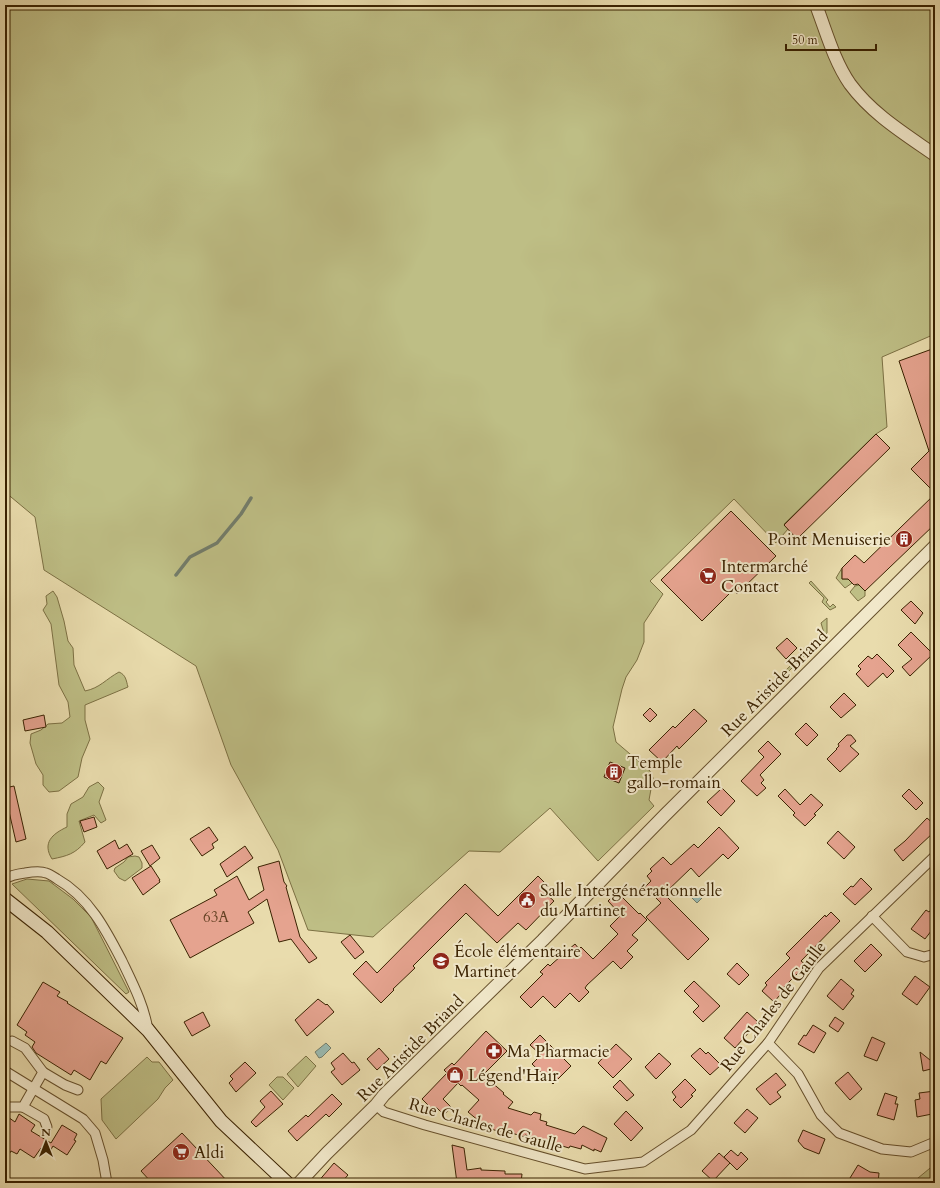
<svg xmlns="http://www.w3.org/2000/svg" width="940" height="1188" viewBox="0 0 940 1188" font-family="Cardo,serif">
  <rect width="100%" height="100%" fill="#e9dcad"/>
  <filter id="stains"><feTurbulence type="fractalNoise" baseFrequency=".005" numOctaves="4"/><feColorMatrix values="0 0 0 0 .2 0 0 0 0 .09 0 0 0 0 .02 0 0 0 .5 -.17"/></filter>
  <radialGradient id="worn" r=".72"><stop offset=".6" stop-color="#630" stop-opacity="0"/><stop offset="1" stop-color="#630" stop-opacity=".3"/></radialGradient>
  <g fill="#bebe85" stroke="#7c7043">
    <path d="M5,5h930v144l-97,-72 40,41 57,42v174l-53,23 5,70 -11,7 -92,90 4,5 -12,14 -42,-44 -84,82 13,13 -19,29v19l-7,18 -11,17 -4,12 -9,38 3,15 34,29 3,7 -4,22 5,6 -56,55 -48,-53 -50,44 -31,-1 -96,86 -65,-7 -30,-80 -47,-85 -35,-99 -152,-96 -9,-53 -30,-25z"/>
    <path d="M842,568v11h11l-1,4 -7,5 -9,-10z"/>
    <path d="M811,581l17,19 -2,2 4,5 3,-3 3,3 -6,3 -8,-8 2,-4 -15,-15z"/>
    <path d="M859,585l6,6v5l-7,5 -8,-9 5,-6z"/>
    <path d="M53,591l4,6 7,24 4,20 5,7 1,17 11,26c15,-3 21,-12 34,-19 7,3 7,8 9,15l-43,18v15l5,19 -8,19 -4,19 -19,14 -10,1 -6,-7v-10l-7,-11 -6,-21 1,-9 10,-4 7,-6 14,-1 8,-6 -2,-15 -9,-17 -8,-61 -8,-14 4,-6 -1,-8z"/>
    <path d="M827,618v15l-41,41 -2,-2 40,-39 -3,-10z"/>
    <path d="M98,782l6,6 -5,14 7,18 -5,3 -7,-8 -15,6 6,21c-10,12 -18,14 -33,17 -10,-16 0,-25 15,-32v-13l4,-10 12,-7 6,-10z"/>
    <path d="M135,856l4,1 3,6v5l-17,13 -6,-3 -5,-7 1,-3 9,-6 4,-5z"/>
    <path d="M27,879l22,2 24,18 18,18 38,75 -3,2 -114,-110z"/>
    <path d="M306,1056l10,10 -18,21 -11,-13z"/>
    <path d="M147,1057l5,5h7l14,18 -8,8 -7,11 -42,40 -14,-19 -1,-21z"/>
    <path d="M277,1077h6l11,11 -11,12 -14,-15z"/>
    <path d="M935,1164v19h-23z"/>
  </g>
  <g fill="#99bab1" stroke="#737d6b">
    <path d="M689,888h3l10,10 -5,5 -10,-10v-2z"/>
    <path d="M326,1043l5,5 -9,9 -3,1 -4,-6z"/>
  </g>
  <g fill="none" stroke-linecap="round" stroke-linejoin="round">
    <path stroke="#737d6b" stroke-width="3.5" d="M176,575l14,-18 27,-14 24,-29 10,-16"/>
  </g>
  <g fill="#e5a38f" stroke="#3a2201">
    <path d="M935,348v145l-24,-24 18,-18 -30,-90z"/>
    <path d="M876,434l14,14 -93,91 -13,-14z"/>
    <path d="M935,494v30l-70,67 -7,-7 -4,1 -6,-6h-6v-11l13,-13 9,8z"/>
    <path d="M731,511l45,45 -39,38 -4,-4 -31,31 -41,-41z"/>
    <path d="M911,601l12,12 -8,11 -14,-14z"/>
    <path d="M911,632l22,22 -23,22 -8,-9 10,-8 -14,-14z"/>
    <path d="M787,638l10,10 -11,11 -10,-11z"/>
    <path d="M877,654l17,17 -7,7 -4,-5 -15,14 -12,-13 5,-5 -3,-3 10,-10 4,3z"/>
    <path d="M844,693l12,12 -15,13 -11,-11z"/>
    <path d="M650,708l7,7 -7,7 -7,-7z"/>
    <path d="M694,709l13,12 -28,28 -2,-3 -15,16 -13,-12 24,-24 2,2z"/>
    <path d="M44,715l2,12 -21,4 -2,-11z"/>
    <path d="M806,723l12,12 -11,11 -12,-12z"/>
    <path d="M847,735h4l5,6 -6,5 9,8 -19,18 -13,-13 10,-10h-1l3,-3 -1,-2z"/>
    <path d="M768,741l13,13 -21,21 4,5 -3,3 5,5 -9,8 -16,-15 23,-24 -6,-6z"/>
    <path d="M610,762l15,6 -6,15 -15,-6z"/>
    <path d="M14,786l12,53 -10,3 -11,-48v-6z"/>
    <path d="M722,788l13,13 -14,15 -14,-14z"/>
    <path d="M785,789l15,16 11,-11 12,11 -9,9 2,1 -11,11 -12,-11 2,-2 -17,-17z"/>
    <path d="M909,789l14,14 -7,7 -14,-14z"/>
    <path d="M94,817l3,10 -13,5 -4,-11z"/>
    <path d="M927,818l8,7 -4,6 2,2 -30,28 -9,-11 11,-9z"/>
    <path d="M209,827l9,13 -6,4 2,4 -12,8 -12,-17z"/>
    <path d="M719,827l20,21 -11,11 -5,-5 -24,23 -8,-9 -27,26 45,45 -21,21 -42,-43 15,-14 -16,-16 6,-6 -4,-5 5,-5 -2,-2 13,-12 8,8 23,-21 4,4z"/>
    <path d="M838,831l17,16 -11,12 -17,-16z"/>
    <path d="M115,840l4,9 8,-5 6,10 -26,15 -10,-18z"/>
    <path d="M152,845l8,13 -10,8 -9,-15z"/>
    <path d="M245,846l8,12 -26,19 -7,-13z"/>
    <path d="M279,861l5,21 3,4 -1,1 14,50 17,21 -8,5 -18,-24 -12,3 -12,-43 -19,13 6,11 -64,35 -20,-38 47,-25 -3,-5 23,-14 12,24 15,-10 -6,-23z"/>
    <path d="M151,866l9,14h-1l1,2 -17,13 -11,-17z"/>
    <path d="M538,876l13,13 -5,5 8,7 -28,29 -8,-7 -21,20 -31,-30 -53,53 2,2 -22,21 1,1 -13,13 -28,-29 13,-13 11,12 88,-89 33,32z"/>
    <path d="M861,878l11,11 -17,16 -12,-11 8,-8 2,1z"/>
    <path d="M617,892l22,22 1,-1 7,7 -15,15 6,5 -11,11 6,6 -12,12 -8,-8 -26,24 -2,3 4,4 -10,10 -9,-9 -15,15 -12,-12 -12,12 -11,-11 23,-23 -3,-2 8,-8 2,2 3,-3 22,-19 4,5 2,-2 12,12 25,-25 -8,-8 11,-11 -13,-14z"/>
    <path d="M935,905v21l-10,13 -14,-10 15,-19 3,2z"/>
    <path d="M831,912l9,9 -39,40 5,4 -23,23 2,1 -11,13 -12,-11 5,-6 -2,-2 25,-25 -4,-4 39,-39 1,2z"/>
    <path d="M350,935l14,17 -9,7 -14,-17z"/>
    <path d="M871,944l11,11 -17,17 -11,-11z"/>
    <path d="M737,963l12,12 -10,10 -12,-11z"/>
    <path d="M915,976l15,11 -13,18 -15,-11z"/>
    <path d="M841,979l13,11 -3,4 3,2 -11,14 -16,-14z"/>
    <path d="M694,981l26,25 -17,16 -10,-10 6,-6 -15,-15z"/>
    <path d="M43,982l17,10 -3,4 11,6 -1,1 56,35 -17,26 -5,-3 -11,19 -16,-10 -3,5 -35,-22 -4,-6 3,-5 -10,-7 2,-3 -10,-7z"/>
    <path d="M318,999l8,6 1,-1 7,8 -27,24 -12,-16z"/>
    <path d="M203,1012l7,14 -18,10 -8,-14z"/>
    <path d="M747,1012l11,10 -23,26 -11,-10z"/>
    <path d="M835,1017l9,6 -6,9 -9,-6z"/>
    <path d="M813,1025l13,8 -12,20 -16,-9 6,-9 2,1z"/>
    <path d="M486,1031l21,20 -24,24 21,18 -1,1 10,8 -5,6 23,7 3,-3 7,2 -1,6 7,2 -1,3 29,9 8,-8 24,12 -6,14 -7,-3v2l-12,-6 -1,4 -11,-3 -1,2 -44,-13v2l-17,-5v2l-17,-5 -1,1 -22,-18 11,-12 -17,-15 -1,1 -3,-3 -15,16 8,8 -7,8 -8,-8 -3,3 -11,-11 25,-26 -3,-3 8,-7 2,2z"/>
    <path d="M540,1035l31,31 -18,18 -21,-20 9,-9 -11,-10z"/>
    <path d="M872,1037l13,6 -8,18 -13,-5z"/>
    <path d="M616,1044l16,15 -19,19 -15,-15z"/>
    <path d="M379,1048l10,11 -12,11 -10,-11z"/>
    <path d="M700,1048l6,6 2,-2 13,13 -11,10 -19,-19z"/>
    <path d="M920,1052l15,12v4l-12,3z"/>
    <path d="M343,1053l9,10 2,-1 6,8 -18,15 -11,-13 4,-3 -4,-6z"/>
    <path d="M659,1053l12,11 -15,15 -11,-12z"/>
    <path d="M245,1062l11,11 -20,19 -7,-9 4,-4 -3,-3z"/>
    <path d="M848,1072l14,17 -12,11 -15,-17z"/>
    <path d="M776,1073l10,12 -9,7 4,5 -11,8 -14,-16z"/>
    <path d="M685,1079l11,11 -5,5 2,1 -12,12 -8,-8 3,-3 -4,-5z"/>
    <path d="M620,1080l14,15 -7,6 -14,-14z"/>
    <path d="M271,1091l12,13 -27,23 -5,-5 14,-15 -5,-6z"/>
    <path d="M935,1091v19l-4,1 1,3 -15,3 -2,-17 5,-1 -1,-6z"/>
    <path d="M885,1093l12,4 -2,7h3l-4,16 -17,-5z"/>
    <path d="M332,1094l10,10 -13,13 -3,-3 -29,27 -9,-10 18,-16 2,2z"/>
    <path d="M747,1109l11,9 -13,15 -11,-10z"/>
    <path d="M626,1111l17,17 -12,13 -17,-17z"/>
    <path d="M19,1114l16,11 -4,6 20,12 11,-18 15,9 -3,6 2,1 -9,14 -14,-9 -4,7 -8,-5 -7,10 -14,-9 -3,5 -6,-3 -6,10v-46l10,7z"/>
    <path d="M803,1130l22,9 -6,15 -15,-6 -6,-7z"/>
    <path d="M182,1133l47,50h-77l-11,-12z"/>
    <path d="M452,1145l12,3 3,22 14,-2v2l24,1v3h17l-1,9h-64z"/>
    <path d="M731,1150l7,6 3,-4 7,7 -11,11 -13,-13z"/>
    <path d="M719,1153l11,10 -17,18 -11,-10z"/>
    <path d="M334,1163l14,12 -7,8h-24z"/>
    <path d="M858,1165l12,7 9,1 -1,10h-21l-7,-5z"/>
  </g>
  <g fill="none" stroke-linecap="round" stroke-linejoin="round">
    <defs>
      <g id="minor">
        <path d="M5,879c6,-4 12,-5 20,-6 6,-1 16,-2 21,0 4,1 8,4 11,6 32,18 49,51 65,82 11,23 22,44 26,69"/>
        <path d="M872,916l35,36 17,5 11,-3"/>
        <path d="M768,1043l30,31 23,41 18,18 43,16 29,3 24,-10"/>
        <path d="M5,1071l78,48 12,14 8,27 4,23"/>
        <path d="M43,1072l22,13 13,5"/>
        <path d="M376,1105l8,7 41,13 160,44 58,-7 48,-32 77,-87 51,-75 116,-112"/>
        <path d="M5,1107h18l20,-35 -18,-24 -13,-7"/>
        <path d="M23,1107l21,12 3,8"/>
      </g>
      <g id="tertiary">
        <path d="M816,5c10,26 18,56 34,79 22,30 55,50 85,71"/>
        <path d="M299,1183l28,-30 49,-48 8,-10 159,-155 122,-125 270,-269"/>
      </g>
      <path id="secondary" d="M5,899l42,33 101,98 73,91 66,62"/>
    </defs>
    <use href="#minor" stroke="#66502c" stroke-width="11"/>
    <use href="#tertiary" stroke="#66502c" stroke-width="14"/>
    <use href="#secondary" stroke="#3a2201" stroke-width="15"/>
    <use href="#minor" stroke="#f1e8ca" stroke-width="9"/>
    <use href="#tertiary" stroke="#f1e8ca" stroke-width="12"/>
    <use href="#secondary" stroke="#f1e8ca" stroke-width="13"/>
  </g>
  <defs>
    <symbol id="building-disc" viewBox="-11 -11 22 22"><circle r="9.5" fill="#8f2418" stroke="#f1e8ca"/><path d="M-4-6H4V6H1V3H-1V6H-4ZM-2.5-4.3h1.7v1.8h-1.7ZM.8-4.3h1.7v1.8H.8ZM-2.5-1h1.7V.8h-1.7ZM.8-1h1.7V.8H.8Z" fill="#fff"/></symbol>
    <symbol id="supermarket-disc" viewBox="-11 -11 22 22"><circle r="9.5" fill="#8f2418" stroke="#f1e8ca"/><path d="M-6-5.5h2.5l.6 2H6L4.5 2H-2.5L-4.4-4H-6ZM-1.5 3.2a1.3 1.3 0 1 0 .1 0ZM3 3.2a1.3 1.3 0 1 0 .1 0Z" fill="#fff"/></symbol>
    <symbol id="civic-disc" viewBox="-11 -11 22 22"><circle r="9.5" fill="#8f2418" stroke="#f1e8ca"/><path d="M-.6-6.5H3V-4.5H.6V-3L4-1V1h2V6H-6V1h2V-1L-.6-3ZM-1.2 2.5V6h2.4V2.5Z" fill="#fff"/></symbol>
    <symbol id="school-disc" viewBox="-11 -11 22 22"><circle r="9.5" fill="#8f2418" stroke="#f1e8ca"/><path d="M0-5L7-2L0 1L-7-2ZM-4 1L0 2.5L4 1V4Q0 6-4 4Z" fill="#fff"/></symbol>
    <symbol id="pharmacy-disc" viewBox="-11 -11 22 22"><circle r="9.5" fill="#8f2418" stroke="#f1e8ca"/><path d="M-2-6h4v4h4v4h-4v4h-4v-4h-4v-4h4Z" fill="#fff"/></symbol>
    <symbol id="shop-disc" viewBox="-11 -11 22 22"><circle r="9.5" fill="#8f2418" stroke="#f1e8ca"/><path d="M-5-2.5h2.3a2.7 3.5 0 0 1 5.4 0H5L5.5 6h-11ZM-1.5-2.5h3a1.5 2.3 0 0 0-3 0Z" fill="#fff"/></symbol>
  </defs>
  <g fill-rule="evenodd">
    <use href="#building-disc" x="894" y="529" width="20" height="20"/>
    <use href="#supermarket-disc" x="698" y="566" width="20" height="20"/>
    <use href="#building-disc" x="604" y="762" width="20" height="20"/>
    <use href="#civic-disc" x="517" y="890" width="20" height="20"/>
    <use href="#school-disc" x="431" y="951" width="20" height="20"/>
    <use href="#pharmacy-disc" x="484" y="1041" width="20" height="20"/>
    <use href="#shop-disc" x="445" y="1065" width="20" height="20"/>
    <use href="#supermarket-disc" x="171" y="1142" width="20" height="20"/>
  </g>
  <g text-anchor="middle" stroke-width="4" stroke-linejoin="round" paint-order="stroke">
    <g font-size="15" fill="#654224">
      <text x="216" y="922">63A</text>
    </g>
    <g font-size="17" fill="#3a2201" stroke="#f1e8ca" text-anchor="start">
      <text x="891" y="545" text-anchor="end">Point Menuiserie</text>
      <text x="721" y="572">Intermarché<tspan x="721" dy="20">Contact</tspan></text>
      <text x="627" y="768">Temple<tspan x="627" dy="20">gallo-romain</tspan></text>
      <text x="540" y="896">Salle Intergénérationnelle<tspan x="540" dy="20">du Martinet</tspan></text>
      <text x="454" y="957">École élémentaire<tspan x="454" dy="20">Martinet</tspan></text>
      <text x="507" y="1057">Ma Pharmacie</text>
      <text x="468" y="1081">Légend'Hair</text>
      <text x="194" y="1158">Aldi</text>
    </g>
    <g font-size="17" fill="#3a2201" stroke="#f1e8ca">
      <text transform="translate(774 683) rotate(-45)" y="6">Rue Aristide Briand</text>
      <text transform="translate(773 1006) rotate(-52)" y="6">Rue Charles de Gaulle</text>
      <text transform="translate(410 1048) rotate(-45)" y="6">Rue Aristide Briand</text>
      <text transform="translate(486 1125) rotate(16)" y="6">Rue Charles de Gaulle</text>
    </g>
  </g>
  <rect width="940" height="1188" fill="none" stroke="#e9dcad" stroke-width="20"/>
  <rect x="6" y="6" width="928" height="1176" fill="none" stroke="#3a2201" stroke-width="2"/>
  <rect x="10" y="10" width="920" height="1168" fill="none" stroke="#3a2201"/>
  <g transform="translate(46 1142)" stroke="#f1e8ca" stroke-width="3" paint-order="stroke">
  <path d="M0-3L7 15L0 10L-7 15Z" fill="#3a2201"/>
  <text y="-6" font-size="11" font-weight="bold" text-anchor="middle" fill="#3a2201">N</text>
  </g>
  <path d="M786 44v6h90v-6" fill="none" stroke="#3a2201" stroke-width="2"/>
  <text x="792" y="44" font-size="12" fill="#3a2201" stroke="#f1e8ca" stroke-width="3" paint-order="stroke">50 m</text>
  <rect width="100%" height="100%" filter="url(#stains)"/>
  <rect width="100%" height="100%" fill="url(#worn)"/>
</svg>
